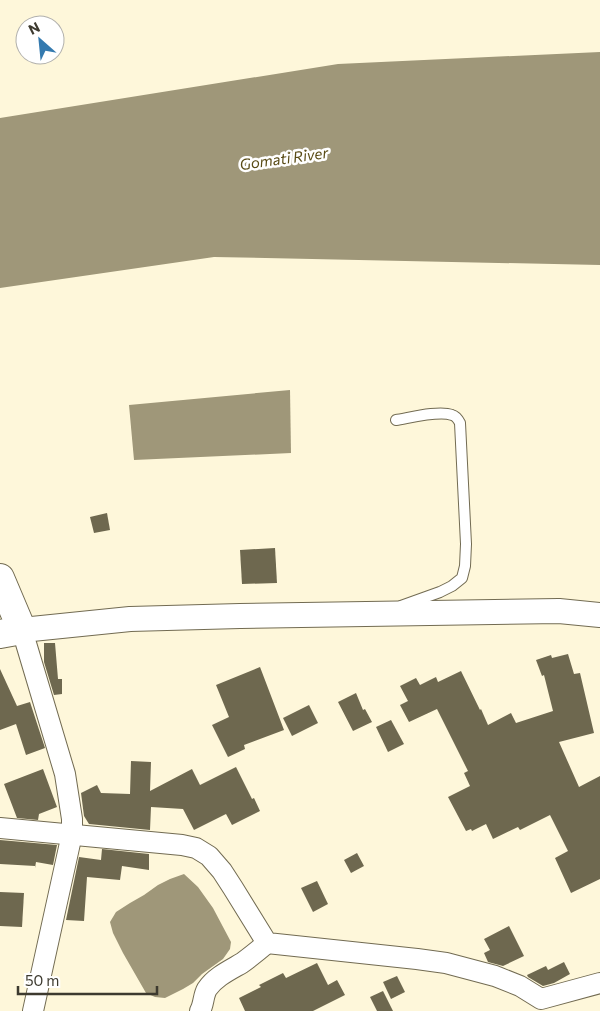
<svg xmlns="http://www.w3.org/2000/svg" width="600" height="1011" viewBox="0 0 600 1011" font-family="Commissioner,sans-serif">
  <rect width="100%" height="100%" fill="#fef7da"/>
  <g fill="#9f9779">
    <path d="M600,52v213l-386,-8 -214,31v-170l338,-54z"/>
    <path d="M290,390l1,63 -157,7 -5,-55z"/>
    <path d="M184,874l14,13 15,21 18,34 -1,7 -7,10 -21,15 -9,9 -10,6 -18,9 -10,-1 -9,-4 -23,-40 -10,-20 -3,-11 6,-10 14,-9 14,-8 14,-10 12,-6z"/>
  </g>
  <g fill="#6e684f">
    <path d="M107,513l3,17 -16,3 -4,-16z"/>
    <path d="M275,548l2,35 -35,1 -2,-34z"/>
    <path d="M44,643h11l3,36h4v15l-8,1 -10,-33z"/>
    <path d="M568,654l6,20 6,-1 14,60 -35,9 20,45 21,-11v103l-29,14 -16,-35 13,-7 -18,-36 -30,15 -2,-3 -25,12 -7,-15 -14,7 -1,-2 -5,2 -18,-34 22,-11 -6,-13 4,-2 -31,-62 -28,13 -9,-17 8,-4 -8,-15 16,-8 4,7 16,-8 2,5 23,-11 19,39 1,-1 7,16 23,-12 5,10 37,-12 -9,-36 -2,1 -6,-16 15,-5 1,3z"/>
    <path d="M260,667l24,63 -40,15 1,4 -17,8 -16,-32 17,-8 -13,-32z"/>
    <path d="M0,669l17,37 13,-4 15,46 -19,7 -10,-31 -16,6z"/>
    <path d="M356,693l7,17 2,-1 7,13 -19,9 -15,-29z"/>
    <path d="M309,705l9,18 -26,13 -9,-18z"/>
    <path d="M391,720l13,24 -16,8 -12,-25z"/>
    <path d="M131,761l20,1 -1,29 42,-22 8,16 36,-18 16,32 2,-1 6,13 -28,14 -6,-11 -32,16 -11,-21 -32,-2 -1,23 -61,-6 -5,-8 -3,-23 16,-8 4,8 29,1z"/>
    <path d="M43,769l14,38 -18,7 -1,6 -21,-2 -13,-34z"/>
    <path d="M0,840l57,5 -4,20 -17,-3 -1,6v-2l-35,-2z"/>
    <path d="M102,849l47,5v16l-27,-4 -2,14 -33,-3 -3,44 -18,-1 13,-63 22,3z"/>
    <path d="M357,853l7,13 -13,7 -7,-13z"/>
    <path d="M317,881l11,23 -15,8 -12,-24z"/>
    <path d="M0,892l24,1 -2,34 -22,-1z"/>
    <path d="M509,926l15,30 -21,10 -15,-4 -4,-9 6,-3 -6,-11z"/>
    <path d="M564,962l6,12 -16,9 -11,3 -15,-9 -1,-2 19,-9 2,4z"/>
    <path d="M317,963l11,22 9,-5 8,15 -32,16h-68l-6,-13 22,-11 -2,-2 24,-12 3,5z"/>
    <path d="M397,976l8,16 -14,7 -8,-17z"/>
    <path d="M383,991l10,20h-16l-7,-14z"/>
  </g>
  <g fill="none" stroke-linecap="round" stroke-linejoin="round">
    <defs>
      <path id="service" d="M396,420c13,-2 43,-10 56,-5 4,1 6,4 8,8l6,121 -1,22 -3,12 -10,8 -12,6 -39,14"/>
      <g id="minor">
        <path d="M22,630l43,144 7,45v15l-39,177"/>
        <path d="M0,828l182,17 14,3 13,8 13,15 11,17 34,55 150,16 29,4 49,13 25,10 21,13 59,-16"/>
        <path d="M200,1011c4,-7 3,-15 7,-22 8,-12 23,-19 35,-26 8,-6 17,-13 25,-20"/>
      </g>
      <path id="tertiary" d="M22,630l108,-11 110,-3 319,-5 41,4"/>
      <path id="trunk" d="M0,578l22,52 -22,4"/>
    </defs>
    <use href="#service" stroke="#726b52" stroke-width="12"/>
    <use href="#minor" stroke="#726b52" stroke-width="22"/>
    <use href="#tertiary" stroke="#726b52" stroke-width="26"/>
    <use href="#trunk" stroke="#726b52" stroke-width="30"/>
    <use href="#service" stroke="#fff" stroke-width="10"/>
    <use href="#minor" stroke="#fff" stroke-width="20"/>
    <use href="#tertiary" stroke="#fff" stroke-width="24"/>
    <use href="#trunk" stroke="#fff" stroke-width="28"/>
  </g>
  <g text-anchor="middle" stroke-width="5" stroke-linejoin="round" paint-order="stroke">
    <g font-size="15" font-style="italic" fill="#594b15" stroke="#fff">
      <text transform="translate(284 159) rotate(-8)" y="5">Gomati River</text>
    </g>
  </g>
  <g transform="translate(40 40) rotate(333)"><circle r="24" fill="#ffffff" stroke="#b1b0ac"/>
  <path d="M0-4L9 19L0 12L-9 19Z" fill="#347aaf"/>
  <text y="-8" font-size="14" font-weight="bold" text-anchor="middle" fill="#3d3a2f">N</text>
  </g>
  <path d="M18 986v8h139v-8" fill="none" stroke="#3d3a2f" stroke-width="2.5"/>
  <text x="25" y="986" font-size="15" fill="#3d3a2f" stroke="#ffffff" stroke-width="4" paint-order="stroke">50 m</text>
</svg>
